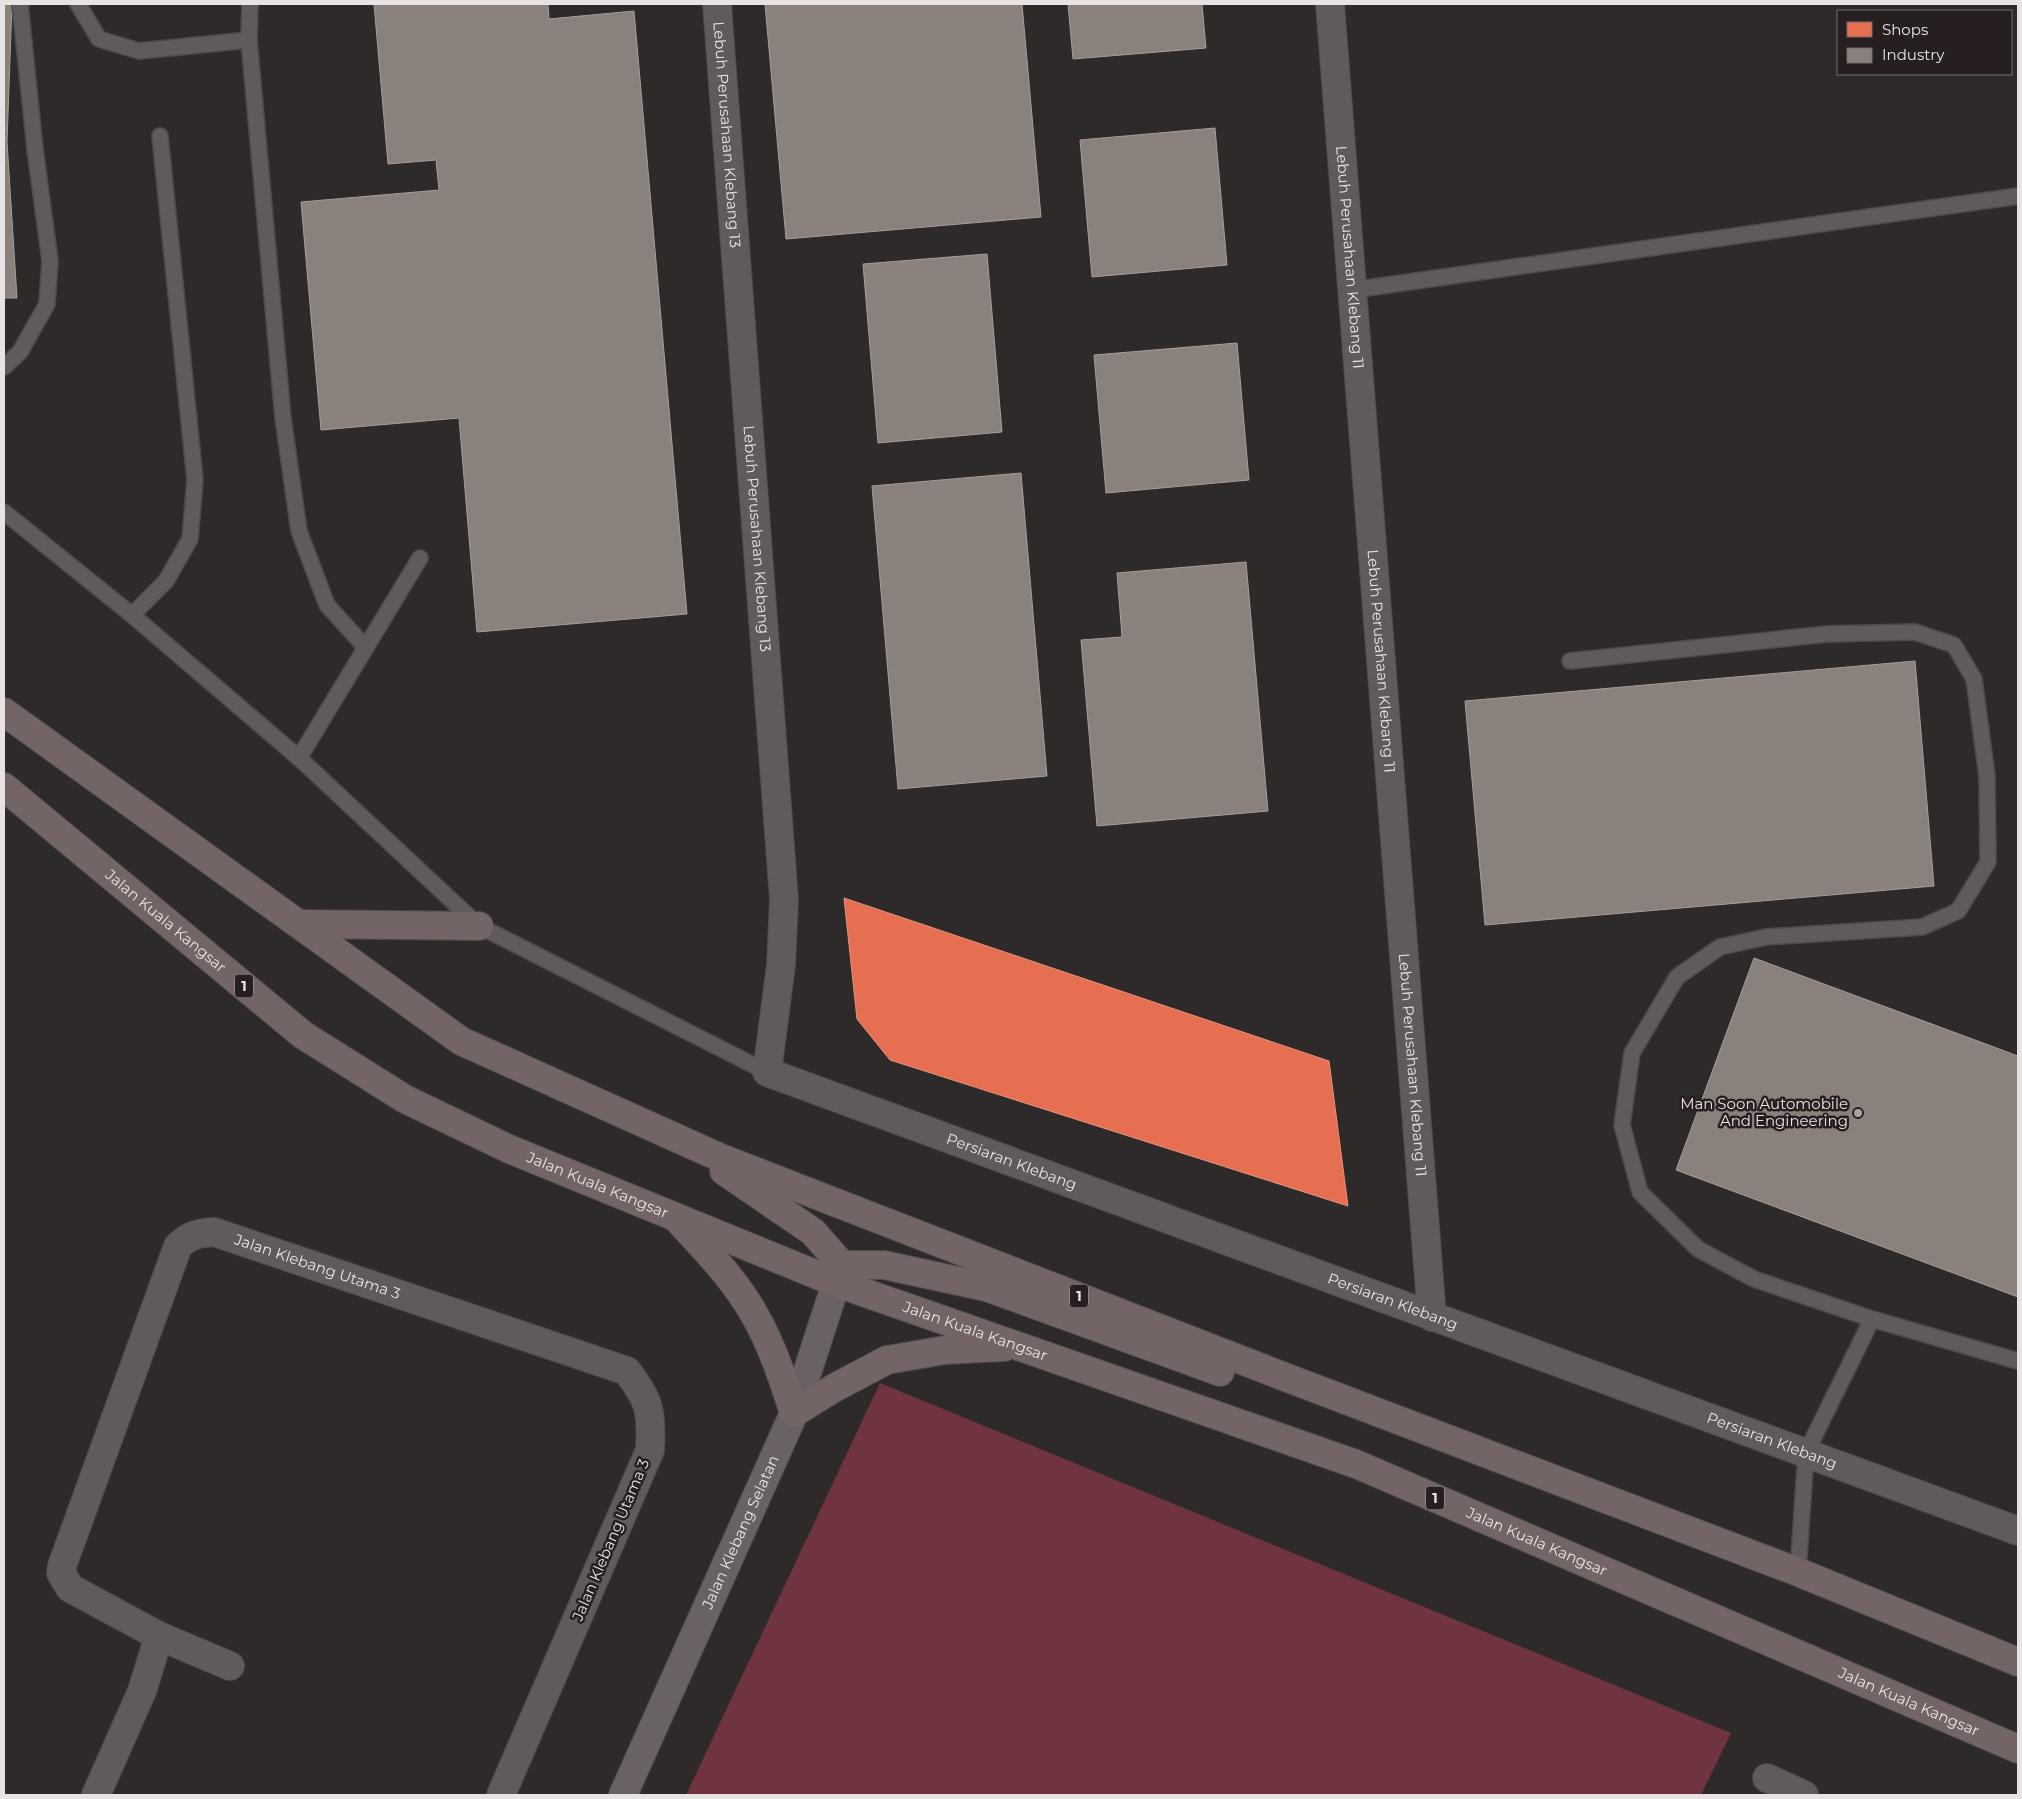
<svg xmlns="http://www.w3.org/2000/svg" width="2022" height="1799" viewBox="0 0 2022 1799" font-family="Montserrat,sans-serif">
  <rect width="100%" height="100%" fill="#2e2a2a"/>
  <path fill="#6f343e" d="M880,1383l851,350 -30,62h-1015z"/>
  <path fill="#e76f51" stroke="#e7927d" d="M844,898l485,163 19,145 -458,-146 -33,-41z"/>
  <g fill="#8a817c" stroke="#a69e9b">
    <path d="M4,4h8l-5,138 10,156h-13z"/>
    <path d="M374,4h174l1,15 85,-8 53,603 -210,18 -18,-214 -138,12 -20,-228 138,-12 -3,-30 -48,4z"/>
    <path d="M765,4h257l19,213 -255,22z"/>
    <path d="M1068,4h134l4,44 -133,11z"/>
    <path d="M1215,128l12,137 -135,12 -12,-137z"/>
    <path d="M987,254l15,178 -124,11 -15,-179z"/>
    <path d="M1237,343l12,137 -143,13 -12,-138z"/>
    <path d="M1021,473l26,303 -149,13 -26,-303z"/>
    <path d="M1246,562l22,249 -171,15 -16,-186 41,-3 -5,-64z"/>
    <path d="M1915,661l19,225 -449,39 -20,-224z"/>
    <path d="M1754,958l264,98v241l-342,-127z"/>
  </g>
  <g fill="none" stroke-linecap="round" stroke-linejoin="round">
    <defs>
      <g id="lane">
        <path d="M78,4l21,35 40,12 110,-11"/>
        <path d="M250,4l-1,36 34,378 16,113 28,74 39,43"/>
        <path d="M1352,290l666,-94"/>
        <path d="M4,367l16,-15 27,-48 3,-43 -15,-112 -15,-145"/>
        <path d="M4,512l128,103 167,143 180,168 288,146"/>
        <path d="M132,615l34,-34 24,-42 5,-59 -35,-344"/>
        <path d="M1570,661l257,-27 88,-2 39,13 20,34 13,97 1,86 -30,49 -36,16 -156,10 -46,10 -43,30 -45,76 -10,72 18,67 58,57 56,30 118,40"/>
        <path d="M299,758l121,-200"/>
        <path d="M1798,1572l8,-119 66,-134 146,42"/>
      </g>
      <g id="street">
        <path id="s1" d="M717,4l67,896 -3,65 -14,107 1251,459"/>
        <path id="s2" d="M1330,4l102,1313"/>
        <path d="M159,1636l71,30"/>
        <path d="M1767,1778l37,17"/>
        <path id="s3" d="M96,1795l46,-104 17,-55 -89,-48 -9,-15 1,-7 116,-320c12,-11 20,-13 36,-14l413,139c23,30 25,41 23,79l-149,345"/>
      </g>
      <g id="secondary">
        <path id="s4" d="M623,1795l171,-382 48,-148"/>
      </g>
      <g id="highway">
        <path d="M4,712l457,329 260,117 564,219 513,195 220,90"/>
        <path id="s5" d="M4,787l299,248 102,64 104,50 328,134 519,181 662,285"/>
        <path d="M300,924l179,2"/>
        <path d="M724,1171l89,61 29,33h42l102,22 234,85"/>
        <path d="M680,1222c26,28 55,58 74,92 18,31 29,65 40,99l40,-25 53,-28 58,-10 59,-3"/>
      </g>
    </defs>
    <use href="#lane" stroke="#4d4849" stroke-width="18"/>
    <use href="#street" stroke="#4d4849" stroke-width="30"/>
    <use href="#secondary" stroke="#4d4849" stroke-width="30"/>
    <use href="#highway" stroke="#4d4849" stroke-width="30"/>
    <use href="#lane" stroke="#5f5b5c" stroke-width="15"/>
    <use href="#street" stroke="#5f5b5c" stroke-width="28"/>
    <use href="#secondary" stroke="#696162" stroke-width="28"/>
    <use href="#highway" stroke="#736566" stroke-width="28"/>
  </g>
  <circle fill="#a7a2a2" stroke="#261e1f" stroke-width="2" cx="1858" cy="1113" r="5"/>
  <g text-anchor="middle" stroke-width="5" stroke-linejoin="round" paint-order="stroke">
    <g fill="#261e1f" stroke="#aea7a8" stroke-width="1">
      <rect x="235" y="974.5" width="18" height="23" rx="4"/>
      <rect x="1070" y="1284.5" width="18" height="23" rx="4"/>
      <rect x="1426" y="1486.5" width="18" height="23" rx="4"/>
    </g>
    <g font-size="14" font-weight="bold" fill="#e8e2e3">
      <text x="244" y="991">1</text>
      <text x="1079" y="1301">1</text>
      <text x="1435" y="1503">1</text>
    </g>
    <g font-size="15" fill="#e8e2e3" stroke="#261e1f">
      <text dy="5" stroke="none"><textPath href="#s1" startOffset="131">Lebuh Perusahaan Klebang 13</textPath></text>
      <text dy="5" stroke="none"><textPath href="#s2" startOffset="254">Lebuh Perusahaan Klebang 11</textPath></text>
      <text dy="5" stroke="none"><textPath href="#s1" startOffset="536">Lebuh Perusahaan Klebang 13</textPath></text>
      <text dy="5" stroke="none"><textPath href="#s2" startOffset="659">Lebuh Perusahaan Klebang 11</textPath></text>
      <text dy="5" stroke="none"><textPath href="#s5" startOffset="210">Jalan Kuala Kangsar</textPath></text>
      <text dy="5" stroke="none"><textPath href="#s2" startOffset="1064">Lebuh Perusahaan Klebang 11</textPath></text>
      <text dy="5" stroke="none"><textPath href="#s1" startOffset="1332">Persiaran Klebang</textPath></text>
      <text dy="5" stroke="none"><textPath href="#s5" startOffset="720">Jalan Kuala Kangsar</textPath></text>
      <text dy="5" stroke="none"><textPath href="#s3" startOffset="786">Jalan Klebang Utama 3</textPath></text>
      <text dy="5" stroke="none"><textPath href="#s1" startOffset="1738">Persiaran Klebang</textPath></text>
      <text dy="5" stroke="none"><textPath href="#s5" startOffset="1125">Jalan Kuala Kangsar</textPath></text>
      <text dy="5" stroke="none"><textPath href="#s1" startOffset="2142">Persiaran Klebang</textPath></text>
      <text dy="5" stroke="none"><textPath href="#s4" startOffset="288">Jalan Klebang Selatan</textPath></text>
      <text transform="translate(611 1540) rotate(-67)" y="5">Jalan Klebang Utama 3</text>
      <text dy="5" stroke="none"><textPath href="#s5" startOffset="1725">Jalan Kuala Kangsar</textPath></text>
      <text dy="5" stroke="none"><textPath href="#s5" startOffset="2130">Jalan Kuala Kangsar</textPath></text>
    </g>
    <g font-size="15" fill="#e8e2e3" stroke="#261e1f" text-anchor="end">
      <text x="1848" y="1109">Man Soon Automobile<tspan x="1848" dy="17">And Engineering</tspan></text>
    </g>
  </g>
  <rect width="2022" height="1799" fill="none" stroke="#e8e2e3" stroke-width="10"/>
  <rect x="1837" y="10" width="175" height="65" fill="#261e1f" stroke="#746c6d"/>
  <rect x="1847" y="22" width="25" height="15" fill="#e76f51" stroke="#746c6d"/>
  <text x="1882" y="35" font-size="15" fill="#e8e2e3">Shops</text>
  <rect x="1847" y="48" width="25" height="15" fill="#8a817c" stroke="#746c6d"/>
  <text x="1882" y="60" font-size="15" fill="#e8e2e3">Industry</text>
</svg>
